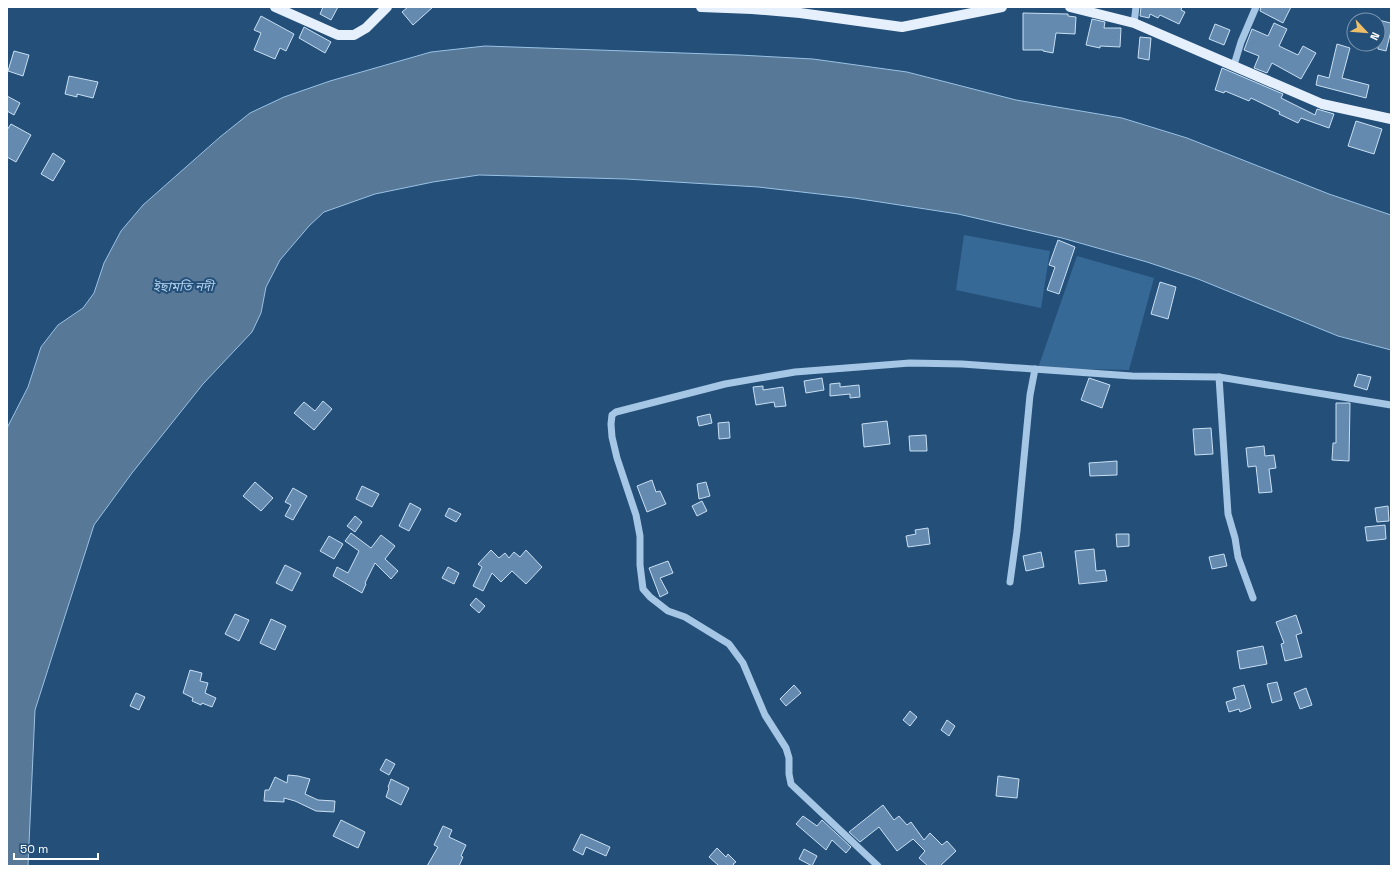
<svg xmlns="http://www.w3.org/2000/svg" width="1398" height="873" viewBox="0 0 1398 873" font-family="'Space Grotesk','Noto Sans Bengali',sans-serif">
  <rect width="100%" height="100%" fill="#234f79"/>
  <g fill="#376996">
    <path d="M964,235l86,16 -9,57 -85,-18z"/>
    <path d="M1077,256l77,22 -25,92 -91,-2z"/>
  </g>
  <path fill="#587897" stroke="#99c2e5" d="M485,46l254,9 74,4 94,13 109,28 106,18 65,20 142,56 62,21v135l-53,-14 -140,-57 -51,-17 -85,-24 -104,-24 -104,-16 -96,-11 -132,-8 -147,-4 -46,7 -58,12 -51,18 -15,14 -29,34 -14,27 -5,26 -9,19 -49,52 -71,89 -38,52 -59,185 -7,156h-21v-438l21,-41 13,-40 17,-22 25,-17 11,-15 10,-30 17,-32 22,-26 77,-68 30,-24 34,-16 46,-16 101,-29z"/>
  <g fill="#648baf" stroke="#c8dff3">
    <path d="M323,7h15l-7,13 -11,-6z"/>
    <path d="M408,7h25l-20,18 -11,-13z"/>
    <path d="M1141,7h41l-1,3 4,2 -6,12 -19,-9 -2,3 -8,-4 -1,4 -9,-2z"/>
    <path d="M1261,7h30l-8,16 -23,-12z"/>
    <path d="M1023,13l45,1v2l8,1 -1,17 -19,-1 -3,20 -10,-2v-1h-20z"/>
    <path d="M261,16l33,18 -8,17 -6,-3 -5,11 -21,-9 7,-17 -7,-3z"/>
    <path d="M1092,19l13,3 -1,6h17l-1,19 -20,-1v2l-14,-3z"/>
    <path d="M1378,20l13,3v8l-5,20 -8,-2z"/>
    <path d="M1274,23l13,6 -8,17 19,9 5,-9 13,7 -15,26 -29,-16 -5,10 -13,-5 5,-12 -15,-6 8,-21 16,7z"/>
    <path d="M1215,24l15,6 -6,15 -15,-6z"/>
    <path d="M304,27l27,15 -6,11 -26,-15z"/>
    <path d="M1140,37l11,1 -2,22 -11,-2z"/>
    <path d="M1337,44l13,4 -8,30 27,7 -3,13 -50,-13 2,-10 11,3z"/>
    <path d="M14,51l15,4 -6,21 -15,-5z"/>
    <path d="M1222,68l61,26 -2,4 34,17 2,-6 17,5 -5,14 -28,-10 -3,5 -19,-9 1,-2 -29,-14 -2,3 -24,-10 -1,2 -9,-3z"/>
    <path d="M69,76l29,6 -5,16 -16,-4v3l-12,-3z"/>
    <path d="M7,96l13,7 -6,12 -7,-4z"/>
    <path d="M1356,121l26,8 -8,25 -26,-8z"/>
    <path d="M11,124l20,11 -15,27 -9,-5v-27z"/>
    <path d="M53,153l12,8 -12,20 -12,-7z"/>
    <path d="M1058,240l17,7 -16,47 -12,-4 8,-23 -6,-2z"/>
    <path d="M1160,282l16,5 -8,32 -17,-5z"/>
    <path d="M1358,374l13,3 -4,13 -13,-4z"/>
    <path d="M822,378l2,12 -18,3 -2,-12z"/>
    <path d="M1089,378l21,7 -8,23 -21,-8z"/>
    <path d="M840,383v4l19,-2 1,12 -10,1v-4l-20,2v-12z"/>
    <path d="M763,386v4l20,-3 3,19 -11,1 -1,-5 -18,3 -3,-18z"/>
    <path d="M323,401l9,8 -18,21 -20,-17 10,-11 11,9z"/>
    <path d="M1336,403h14l-1,58 -17,-1 1,-17h3z"/>
    <path d="M710,414l2,9 -13,3 -2,-9z"/>
    <path d="M887,421l3,23 -26,3 -2,-23z"/>
    <path d="M729,422l1,16 -11,1 -1,-16z"/>
    <path d="M1211,428l2,26 -18,1 -2,-26z"/>
    <path d="M926,435l1,16h-17l-1,-15z"/>
    <path d="M1264,446l1,10 9,-1 2,13 -7,1 3,23 -13,1 -3,-27 -8,1 -2,-19z"/>
    <path d="M1117,461v14l-27,1 -1,-13z"/>
    <path d="M652,480l4,12 4,-1 6,13 -19,8 -10,-26z"/>
    <path d="M255,482l18,16 -12,13 -18,-15z"/>
    <path d="M706,482l4,14 -11,3 -2,-15z"/>
    <path d="M362,486l17,8 -7,13 -16,-8z"/>
    <path d="M293,488l14,8 -14,24 -8,-4 6,-11 -6,-3z"/>
    <path d="M702,501l5,10 -10,5 -5,-10z"/>
    <path d="M410,503l11,6 -12,22 -10,-5z"/>
    <path d="M1388,506l1,15 -12,1 -2,-14z"/>
    <path d="M449,508l12,6 -5,8 -11,-6z"/>
    <path d="M355,516l7,6 -7,10 -8,-6z"/>
    <path d="M1385,525l1,14 -19,2 -2,-14z"/>
    <path d="M928,528l2,16 -22,3 -2,-11 10,-2 -1,-4z"/>
    <path d="M351,533l20,15 10,-13 14,11 -10,13 13,12 -7,8 -16,-16 -10,20 1,1 -4,9 -29,-17 4,-9 11,6 11,-22 -14,-10z"/>
    <path d="M1116,534h13v12l-12,1z"/>
    <path d="M329,536l14,8 -9,15 -14,-8z"/>
    <path d="M1094,549l2,22 9,-1 2,11 -28,3 -4,-33z"/>
    <path d="M491,550l8,8 6,-5 4,5 5,-6 6,5 6,-7 16,17 -16,17 -14,-13 -11,11 -9,-9 -9,18 -10,-5 9,-19 -4,-3z"/>
    <path d="M1041,552l3,15 -18,4 -3,-15z"/>
    <path d="M1224,554l3,12 -15,3 -3,-12z"/>
    <path d="M668,561l5,12 -13,5 8,15 -8,4 -11,-29z"/>
    <path d="M285,565l16,8 -9,18 -16,-8z"/>
    <path d="M448,567l11,6 -5,11 -12,-6z"/>
    <path d="M476,598l9,8 -6,7 -9,-8z"/>
    <path d="M235,614l14,6 -10,21 -14,-7z"/>
    <path d="M1296,615l6,18 -6,2 6,22 -17,4 -4,-17 3,-1 -8,-21z"/>
    <path d="M271,619l15,7 -11,24 -15,-7z"/>
    <path d="M1263,646l4,18 -27,5 -3,-18z"/>
    <path d="M190,670l12,3 -2,8 8,2 -3,10 11,5 -4,9 -10,-4 -1,2 -9,-4 1,-3 -10,-5z"/>
    <path d="M1277,682l5,18 -10,3 -5,-19z"/>
    <path d="M794,685l7,8 -15,13 -6,-7z"/>
    <path d="M1244,685l7,23 -11,4 -1,-3 -10,3 -3,-10 10,-3 -3,-11z"/>
    <path d="M1306,688l6,17 -12,4 -6,-16z"/>
    <path d="M136,693l9,4 -6,13 -9,-4z"/>
    <path d="M910,711l7,6 -7,9 -7,-6z"/>
    <path d="M947,720l8,6 -6,10 -8,-6z"/>
    <path d="M386,759l9,5 -6,11 -9,-5z"/>
    <path d="M288,775l10,1 12,3 -5,15 13,6 17,1 -1,11 -18,-1 -21,-10 -11,-3v4l-20,-1 1,-11h4l6,-13 12,6z"/>
    <path d="M998,776l21,3 -2,19 -21,-2z"/>
    <path d="M391,779l18,9 -8,17 -15,-8 3,-9 -1,-1z"/>
    <path d="M883,805l11,15 5,-4 8,9 4,-3 13,18 6,-7 12,12 5,-4 9,10 -16,15h-12l-9,-8 6,-7 -12,-12 -16,12 -18,-24 -19,15 -11,-10z"/>
    <path d="M803,816l14,10 5,-6 29,27 -5,6 -14,-13 -6,10 -30,-26z"/>
    <path d="M341,820l24,12 -7,16 -25,-12z"/>
    <path d="M443,826l9,4 -3,7 17,8 -5,11 2,1 -4,9h-32l11,-19 -4,-2z"/>
    <path d="M581,834l29,13 -4,9 -20,-9 -3,8 -10,-5z"/>
    <path d="M717,848l9,9 2,-3 8,8 -3,2 2,2h-18l1,-1 -9,-8z"/>
    <path d="M804,849l13,7 -5,10 -13,-7z"/>
  </g>
  <g fill="none" stroke-linecap="round" stroke-linejoin="round">
    <g stroke="#a5c6e4" stroke-width="7">
      <path d="M1134,23l2,-16"/>
      <path d="M1234,65l7,-23 15,-35"/>
      <path d="M1219,377l9,137 7,24 3,19 15,41"/>
      <path d="M1010,582l7,-51 13,-136 5,-26"/>
      <path d="M878,866l-87,-82 -2,-10v-16l-3,-10 -21,-33 -22,-52 -14,-19 -44,-27 -17,-6 -18,-14 -7,-8 -3,-24v-29l-4,-21 -19,-57 -5,-21 -1,-13 1,-9 4,-3 109,-28 70,-12 115,-9 52,1 170,12 87,1 172,28"/>
    </g>
    <g stroke="#e5f0fc" stroke-width="10">
      <path d="M275,7l63,28h16l12,-7 21,-21"/>
      <path d="M701,7l51,2 48,4 102,14 100,-20"/>
      <path d="M1070,7l64,16 188,81 69,15"/>
    </g>
  </g>
  <g text-anchor="middle" stroke-width="4" stroke-linejoin="round" paint-order="stroke">
    <g font-size="13" font-style="italic" fill="#b0d0ec" stroke="#234f79">
      <text x="183" y="291">ইছামতি নদী</text>
    </g>
  </g>
  <rect width="1398" height="873" fill="none" stroke="#ffffff" stroke-width="16"/>
  <g transform="translate(1366 32) rotate(116)"><circle r="19" fill="#234f79" stroke="#7b95af"/>
  <path d="M0-3L7 15L0 10L-7 15Z" fill="#eebe69"/>
  <text y="-6" font-size="11" font-weight="bold" text-anchor="middle" fill="#ffffff">N</text>
  </g>
  <path d="M14 853v6h84v-6" fill="none" stroke="#ffffff" stroke-width="2"/>
  <text x="20" y="853" font-size="12" fill="#ffffff" stroke="#234f79" stroke-width="3" paint-order="stroke">50 m</text>
</svg>
